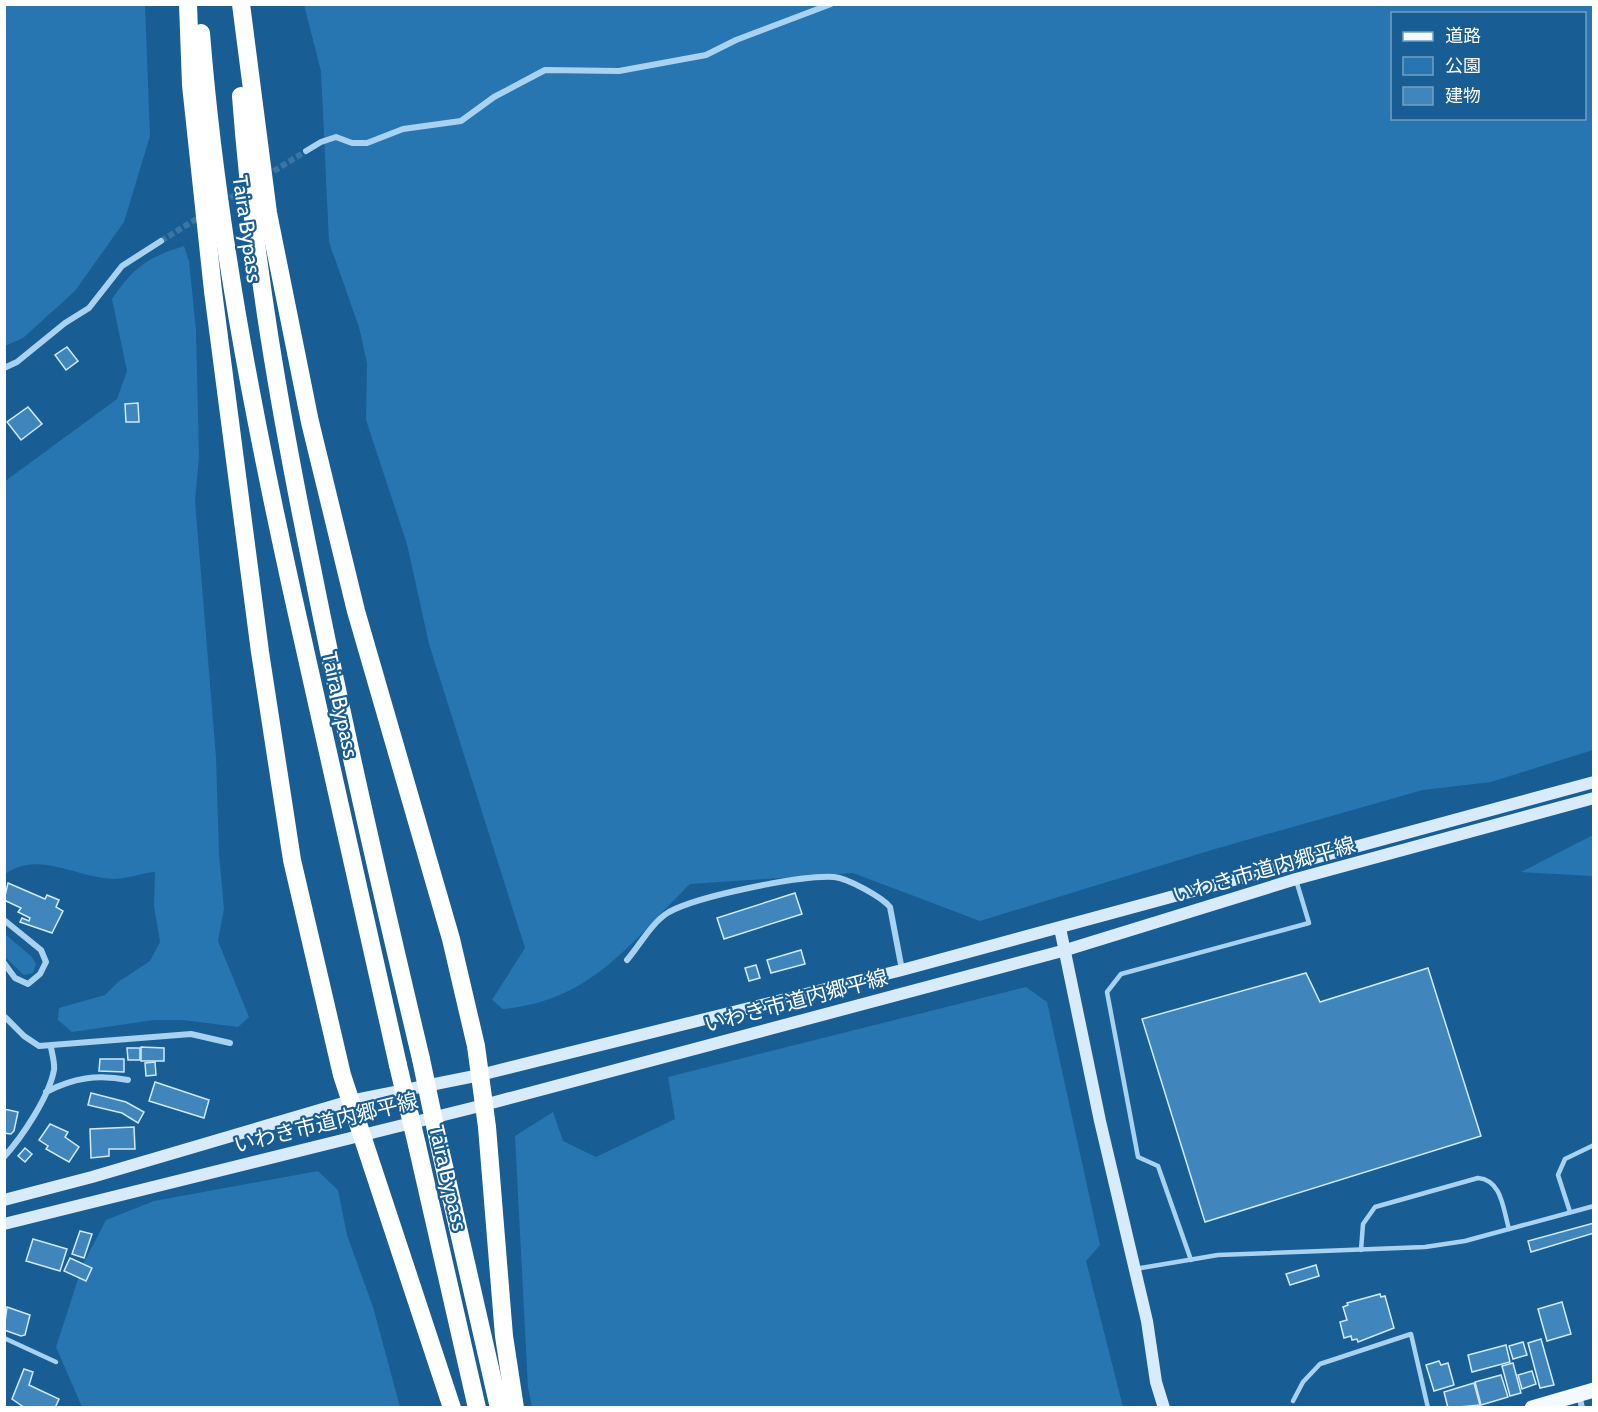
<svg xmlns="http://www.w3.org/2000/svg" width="1598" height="1412" viewBox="0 0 1598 1412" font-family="Cabin,'Noto Sans JP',sans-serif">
  <rect width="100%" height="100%" fill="#185d94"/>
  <g fill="#2776b1" fill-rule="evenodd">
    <path d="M5,4l140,1 5,131 -26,86 -49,69 -52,47 -18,8z"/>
    <path d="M304,5h1289v745l-102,32 -68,8 -208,59 -235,72 -127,-48 -163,11c-59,58 -98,117 -187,125l-11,-9 33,-52 -96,-304 -22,-100 -41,-124 1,-57 -8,-36 -30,-85 -8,-171zM1392,14h192v104h-192z"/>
    <path d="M184,246l5,15 7,69 3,127 -4,44 21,256 3,97 5,55 -6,32 31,76 -11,10 -55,-7h-29l-82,12 -14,-12 1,-12 46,-13 13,-13 32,-21 10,-19 -6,-36 1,-34c-14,1 -28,7 -42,7 -37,-1 -74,-29 -108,-5l-1,-392 113,-83 10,-28 -15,-72c21,-31 36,-42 72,-53z"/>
    <path d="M1593,835v41l-72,-4z"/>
    <path d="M5,934l27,23 4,7 -3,9 -9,2 -19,-18z"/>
    <path d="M1026,987l21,15 53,243 -14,16 37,146h-591l-4,-19 -13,-252 38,-24 10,29 33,16 79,-38 -7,-42z"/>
    <path d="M318,1171l20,19 9,45 26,72 27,100h-318l-26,-60 27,-83 23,-44 48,-19z"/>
  </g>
  <g fill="#4086bc" stroke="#d0e9fb" stroke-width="1.5">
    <path d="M67,347l11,14 -12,9 -11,-15z"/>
    <path d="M138,403l1,19h-13l-1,-18z"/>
    <path d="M28,407l14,17 -21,16 -14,-18z"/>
    <path d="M8,883l37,16 2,-4 12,5 -3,7 7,4 -11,22 -32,-11 2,-4 7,3 1,-3 -12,-6 3,-4 -17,-8z"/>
    <path d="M795,893l7,21 -78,25 -7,-21z"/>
    <path d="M801,950l4,14 -34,9 -4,-13z"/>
    <path d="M756,965l4,13 -11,3 -4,-13z"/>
    <path d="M1428,968l53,168 -276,86 -63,-203 164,-46 14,29z"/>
    <path d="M141,1047l23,1v13h-23z"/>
    <path d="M127,1048h13v12h-12z"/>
    <path d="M100,1059h24v13l-25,-1z"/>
    <path d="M155,1062l1,13 -10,1 -1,-13z"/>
    <path d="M155,1082l54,18 -5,18 -55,-17z"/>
    <path d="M91,1093l35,9 18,10 -6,11 -16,-10 -34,-8z"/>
    <path d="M4,1109l14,3 -4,19 -3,3 -7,-1z"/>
    <path d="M50,1124l18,8 -3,5 14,10 -10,15 -23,-13 2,-3 -9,-6z"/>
    <path d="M134,1127l1,22h-26v7l-18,2 -1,-29z"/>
    <path d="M25,1148l7,6 -7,8 -7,-6z"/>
    <path d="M1594,1223v10l-63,19 -3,-11z"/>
    <path d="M80,1231l12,3 -8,24 -12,-4z"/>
    <path d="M33,1239l34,10 -7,22 -34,-10z"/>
    <path d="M70,1258l22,10 -6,13 -22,-10z"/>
    <path d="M1316,1265l3,11 -29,9 -4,-11z"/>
    <path d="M1380,1294l1,3 4,-1 9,32 -36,14 -1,-3 -5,1 -1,-4 -7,2 -4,-16 7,-2 -4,-13 5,-2 -1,-2z"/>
    <path d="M1562,1302l9,32 -24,7 -9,-32z"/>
    <path d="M7,1307l23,8 -5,20 -4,1 -17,-6z"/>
    <path d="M1541,1339l13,46 -14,3 -12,-45z"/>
    <path d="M1523,1342l4,13 -14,4 -4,-13z"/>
    <path d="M1506,1345l4,17 -38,10 -4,-17z"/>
    <path d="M1439,1361l2,4 7,-2 6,22 -20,6 -8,-26z"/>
    <path d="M1513,1363l8,30 -11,3 -8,-30z"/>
    <path d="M24,1369l9,3 -4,13 30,14 -4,9h-30l-13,-9z"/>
    <path d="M1532,1371l4,13 -14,5 -4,-14z"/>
    <path d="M1501,1375l7,22 -27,8 -6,-23z"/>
    <path d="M1474,1383l6,22 -32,3 -4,-16z"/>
  </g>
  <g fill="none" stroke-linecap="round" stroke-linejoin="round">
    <g stroke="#3b75a4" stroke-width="6" stroke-dasharray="6 3" stroke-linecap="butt">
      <path d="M266,176l40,-25"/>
      <path d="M223,203l24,-16"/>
      <path d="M161,241l40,-25"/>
    </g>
    <g stroke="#a9d2f0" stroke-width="4.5">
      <path d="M1570,1212l-12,-37 7,-16 29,-14"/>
      <path d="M1361,1250l2,-26 12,-17 103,-29c24,2 25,31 31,51"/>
      <path d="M1191,1260l-33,-94 -20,-9 -31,-165 14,-18 188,-51 -13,-43"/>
      <path d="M1135,1269l83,-14 207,-8 40,-6 129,-35"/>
      <path d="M4,1338l52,24"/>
      <path d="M1293,1401l10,-19 17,-18 91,-30 17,74"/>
    </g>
    <g stroke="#a9d2f0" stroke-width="6">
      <path d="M306,151l15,-9 15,-5 16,6h15l36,-14 58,-8 33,-24 51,-27 74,1 87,-16 30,-15 95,-36"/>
      <path d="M4,368l13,-6 48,-39 24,-15 33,-42 39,-25"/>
      <path d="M4,920l37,30 5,12 -6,12 -12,10 -13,-6 -11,-15"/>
      <path d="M627,960c13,-15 25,-38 42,-48 29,-16 132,-37 165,-35 13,1 48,20 56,30l12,63"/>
      <path d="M4,1016l20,20 15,10 152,-12 39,9"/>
      <path d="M46,1092c27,-14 51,-18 82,-12"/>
      <path d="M4,1157c18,-20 45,-60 50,-87 1,-7 -2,-16 -3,-23"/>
      <path d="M1579,1394l3,14"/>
    </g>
    <g stroke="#d7ebfb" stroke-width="12">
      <path d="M1060,928l40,193 47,200 9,61 8,26"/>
      <path d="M4,1200l88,-23 258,-76 130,-26 422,-105 692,-188"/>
      <path d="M4,1224l480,-119 582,-155 230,-71 298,-81"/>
    </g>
    <path stroke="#f2f9ff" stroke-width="15" d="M1532,1408l62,-18"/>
    <g stroke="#fff" stroke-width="18">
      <path d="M188,4l3,81 22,206 47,361 32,208 50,215 110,333"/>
      <path d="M241,4l27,209 42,209 46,189 95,328 25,107 11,81 17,209 11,72"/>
      <path d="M201,33c15,190 51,377 92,563 34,157 70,313 105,469"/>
      <path d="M241,96c12,163 40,322 73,482 32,161 69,321 107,481"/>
      <path d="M438,1140l61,268"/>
      <path d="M417,1145l60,263"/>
    </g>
    <g stroke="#fff" stroke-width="18">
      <path d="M421,1059l17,81"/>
      <path d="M398,1065l19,80"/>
    </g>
  </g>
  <g text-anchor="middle" stroke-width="4.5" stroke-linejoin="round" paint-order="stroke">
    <g font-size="21" fill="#fff" stroke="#185d94">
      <text transform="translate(247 229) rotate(82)" y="7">Taira Bypass</text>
      <text transform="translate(340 705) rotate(78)" y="7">Taira Bypass</text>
      <text transform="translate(1264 870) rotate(-16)" y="7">いわき市道内郷平線</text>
      <text transform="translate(796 1001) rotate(-15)" y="7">いわき市道内郷平線</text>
      <text transform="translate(326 1123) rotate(-14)" y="7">いわき市道内郷平線</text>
      <text transform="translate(448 1178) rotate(77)" y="7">Taira Bypass</text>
    </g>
  </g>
  <rect width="1598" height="1412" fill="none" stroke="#ffffff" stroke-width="12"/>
  <rect x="1391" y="12" width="195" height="108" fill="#185d94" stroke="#749ebf" stroke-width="1.5"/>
  <rect x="1403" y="32" width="30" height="9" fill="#f2f9ff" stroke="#749ebf" stroke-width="1.5"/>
  <text x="1445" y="42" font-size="18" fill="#ffffff">道路</text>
  <rect x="1403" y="57" width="30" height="18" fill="#2776b1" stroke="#749ebf" stroke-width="1.5"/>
  <text x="1445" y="72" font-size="18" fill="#ffffff">公園</text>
  <rect x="1403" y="87" width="30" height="18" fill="#4086bc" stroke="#749ebf" stroke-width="1.5"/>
  <text x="1445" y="102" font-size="18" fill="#ffffff">建物</text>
</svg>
